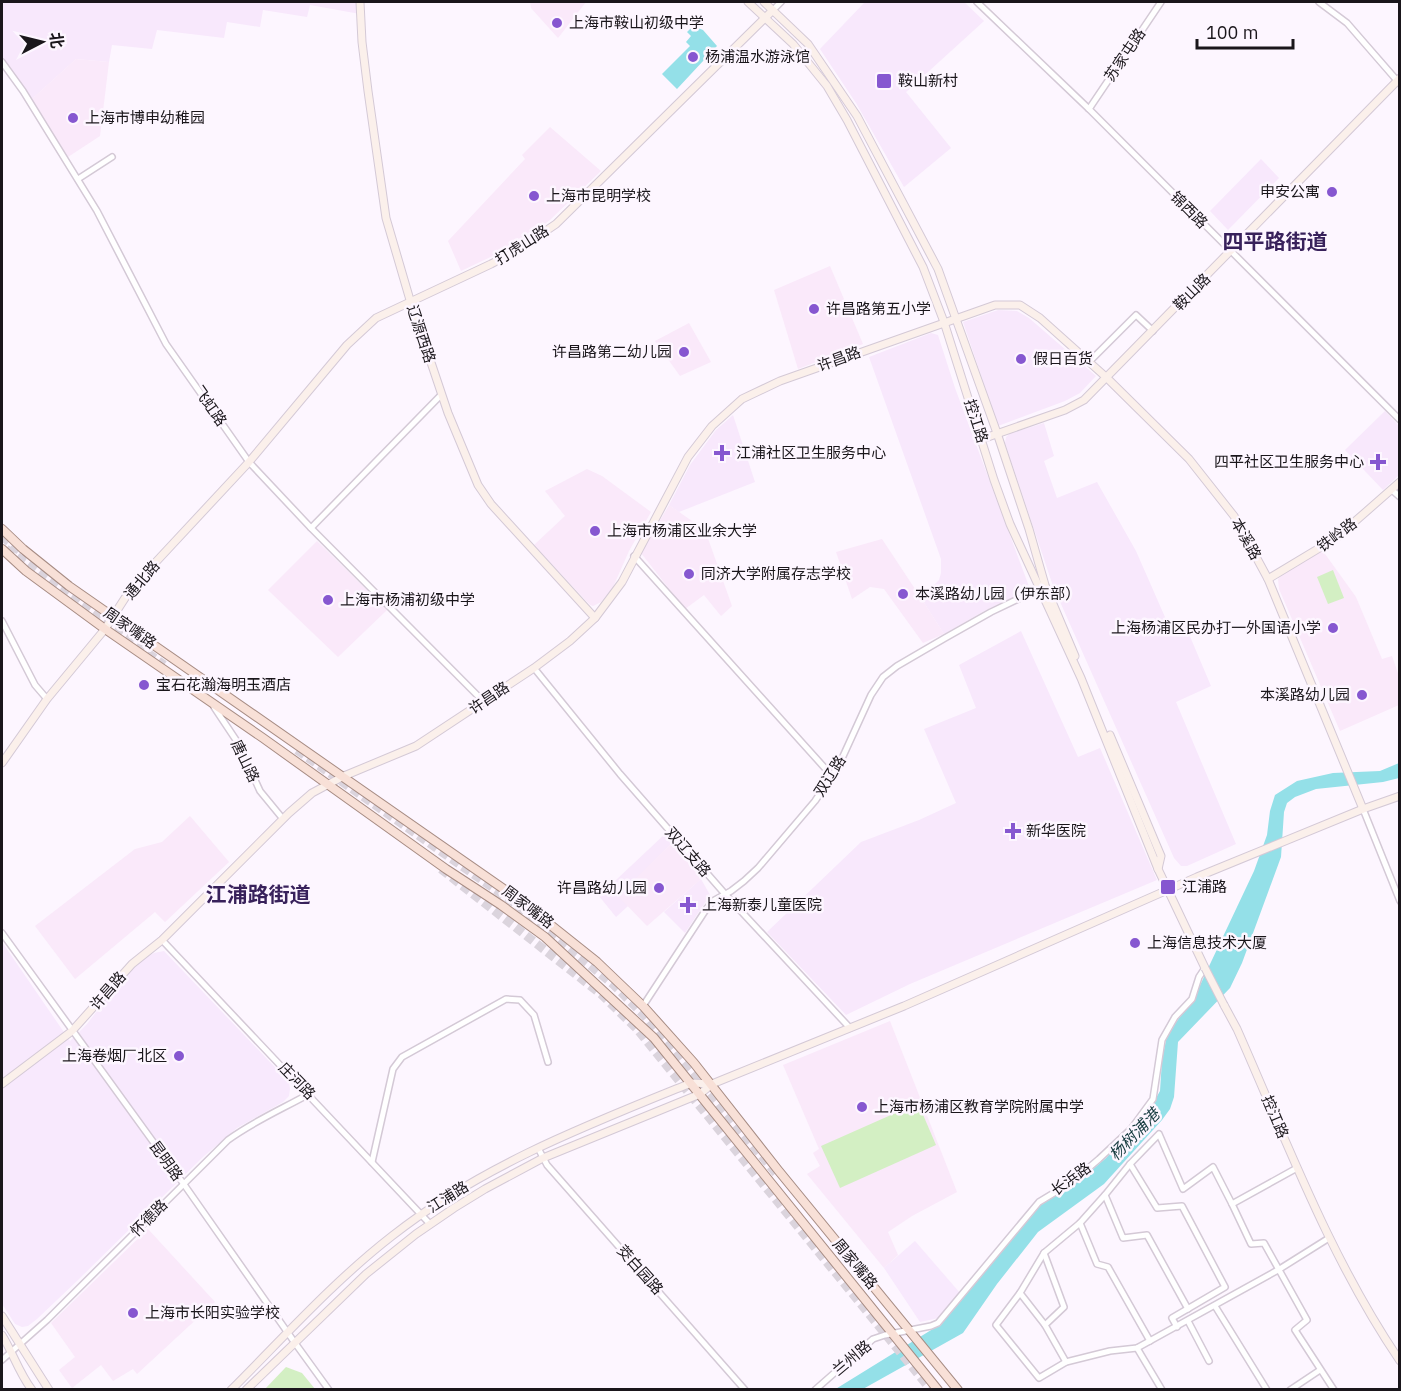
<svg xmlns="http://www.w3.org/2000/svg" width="1401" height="1391" viewBox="0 0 1401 1391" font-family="'IBM Plex Sans','Noto Sans SC',sans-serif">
  <rect width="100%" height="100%" fill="#fdf6ff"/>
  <g fill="#f8e8fc">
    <path d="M2,2h357l1,12 -50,-9 -3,12 -44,-7 -3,17 -33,-5 -3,16 -67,-8 -5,19 -40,-4 -3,17 -33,-3 -44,40 -30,-41z"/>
    <path d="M865,2h99l20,19 -78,71 45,56 -47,39 -48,-84 -36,-54z"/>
    <path d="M1261,159l18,19 -51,52 -18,-19z"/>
    <path d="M998,310l19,1 12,7 67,58 -16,17 -15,8 -67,25 -35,-104z"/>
    <path d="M931,333l7,2 17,53 75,201 -44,21 -42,24 -23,-36 18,-18 2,-7v-14l-72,-202z"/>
    <path d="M1385,411l14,15 1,48 -17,16 -38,-40z"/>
    <path d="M733,415l22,67 -76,30 -10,-7 21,-40 26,-35z"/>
    <path d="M1044,423l10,33 -10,5 13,37 40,-16 39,69 36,82 14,-6 25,59 -35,16 60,142 -49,22h-6l-7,-8 -121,-272 -48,-143 1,-6 3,-3z"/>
    <path d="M1021,631l57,126 22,-9 57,132 -247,104 -64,31 -79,-83 94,-90 58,-22 37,-17 -32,-74 52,-21 -17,-43z"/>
    <path d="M665,834l8,8 -54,54 9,10 -12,11 -17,-21z"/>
    <path d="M701,879l9,16 -25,38 -21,-21z"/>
  </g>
  <g fill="#f8e9fd">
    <path d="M2,942l68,99 17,-17 36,-47 16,-16 15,-8 10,-2 125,131 1,7 -1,7 -6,6 -46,26 -34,29 -126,124 -40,38 -9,7 -6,1 -7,-3 -13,-20z"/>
    <path d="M915,1241l45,52 -21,25 -19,4 -36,-54z"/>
  </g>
  <g fill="#fae9fa">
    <path d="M530,2h56l-28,36 -27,-30z"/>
    <path d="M76,59l33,3 -9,74 -32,21 -36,-58z"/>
    <path d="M550,127l51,44 -51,49 -32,24 -57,27 -13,-30 77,-82 -3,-4z"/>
    <path d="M830,266l33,78 -65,25 -24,-79z"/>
    <path d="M689,323l22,39 -31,14 -25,-35z"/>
    <path d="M587,469l15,7 49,36 -22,39 -16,36 -12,15 -8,4 -3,-1 -56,-60 31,-29 -20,-25z"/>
    <path d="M669,505l36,25 27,76 -11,10 -17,-21 -19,14 -44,-56z"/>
    <path d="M882,539l39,59 23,36 -21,9 -39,-54 -14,-2 -18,12 -16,-47z"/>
    <path d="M317,541l70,69 -49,47 -70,-67z"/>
    <path d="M1320,547l36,50 26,62 10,-3 7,20v29l-59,26 -61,-142 -1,-10 4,-5z"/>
    <path d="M190,816l39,46 -64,60 -10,-10 -80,67 -40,-53 100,-77 27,-7z"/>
    <path d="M673,842l28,37 -54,47 -29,-30z"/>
    <path d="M890,1021l67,171 -45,24 -24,16 10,23 -14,13 -77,-94 13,-8 -7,-13 6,-4 -36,-84z"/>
    <path d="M148,1229l67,73 -78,72 -4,-5 -20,12 -12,-16 -29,23 -13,-18 16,-13 -24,-34z"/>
  </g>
  <g fill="#d3efc3">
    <path d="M1333,570l11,28 -16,6 -11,-27z"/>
    <path d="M918,1103l18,42 -96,43 -19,-42z"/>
    <path d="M286,1367l16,6 13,16h-50z"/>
  </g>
  <g fill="#94e0e8">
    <path d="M693,26l10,4 14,16 -40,43 -15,-15 28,-28 -4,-4 5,-6 -4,-4z"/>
    <path d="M1399,763v15l-16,4 -67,7 -21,8 -8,6 -3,9 -3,45 -39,106 -12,25 -52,54 -4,55 -4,12 -8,11 -58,64 -66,48 -41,52 -34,49 -100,56 -29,1 102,-63 24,-25 61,-77 20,-20 44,-29 21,-18 41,-44 13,-23 2,-31 4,-20 8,-15 20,-27 60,-127 13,-36 3,-24 5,-16 22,-14 36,-8 47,-2z"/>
  </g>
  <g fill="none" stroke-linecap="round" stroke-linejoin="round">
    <g stroke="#dbd4dd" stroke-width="9" stroke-dasharray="9 4.5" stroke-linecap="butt">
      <path d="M2,536l25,21"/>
      <path d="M6,549l158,116"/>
      <path d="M297,750l219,154 98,81 31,31 131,157"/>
      <path d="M441,869l160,125 36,35 294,361"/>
    </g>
    <defs>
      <g id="street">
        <path d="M977,2l112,107 311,311"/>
        <path d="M1319,2l28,21 53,61"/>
        <path d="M773,10l8,-8"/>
        <path d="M2,62l21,29 74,120 69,133 83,118 62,66 173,174"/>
        <path d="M1089,109l72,-107"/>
        <path d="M78,179l34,-22"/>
        <path d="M1089,362l47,-47 17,16"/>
        <path d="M1392,490l8,7"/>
        <path d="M311,528l130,-133"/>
        <path d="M634,556l198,220"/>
        <path d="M2,621l33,64 12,14"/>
        <path d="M534,668l86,106 105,120 125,134"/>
        <path d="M214,707l24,36 22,48 23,28"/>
        <path d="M1363,809l37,92"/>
        <path d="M2,933l181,250 112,160 34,47"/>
        <path d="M162,940l268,284"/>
        <path d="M643,1006l64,-98 6,-7 18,-10 13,-10 14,-13 57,-67 24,-36 32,-70 12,-18 14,-11 48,-28 46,-26 50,-24"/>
        <path d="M538,1148l9,17 198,225"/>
        <path d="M372,1162l21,-93 9,-12 104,-58 14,1 14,15 14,47"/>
        <path d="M1130,1164l27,44 25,-2 43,81 -53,31 5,9"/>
        <path d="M1297,1168l-65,36 19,40 13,-1 43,77 -12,10 39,60"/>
        <path d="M1105,1195l-25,28 17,41 11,3 42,74"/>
        <path d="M1044,1253l-24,40 25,32 21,37"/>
        <path d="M1020,1293l-24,32 43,53 27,-16 44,-11 27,-3 141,-78 51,-32"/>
        <path d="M1215,1306l52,84"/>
        <path d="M1188,1309l-41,-74 -24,3 -18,-43 25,-31 29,-30 24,55 30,-22 19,37"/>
        <path d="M1188,1321l21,40"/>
        <path d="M1045,1325l19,-18 -20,-54 36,-30"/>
        <path d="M1137,1348l25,42"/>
        <path d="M2,1360l45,-40 181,-180c26,-19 54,-31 81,-46"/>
        <path d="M815,1390l58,-51 12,-4 46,-9 7,-3 101,-121 33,-20 27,-23 32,-30 22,-30 9,-59 13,-23 17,-18 7,-22 6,-9"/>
        <path d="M1290,1390l30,-20"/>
      </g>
      <g id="secondary">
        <path d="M360,2l2,40 6,49 18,127 24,82 38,113 30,72 13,19 104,114"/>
        <path d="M748,2l45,42 34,42 20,34 76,147 21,55 50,158 16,44 71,154 77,191 47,99"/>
        <path d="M764,2l44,42 49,72 81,153 59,164 32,96 16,56 30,71"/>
        <path d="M982,439l83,-29 19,-10 316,-322"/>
        <path d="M1268,579l68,-41 64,-56"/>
        <path d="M1110,735l51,121 -3,13"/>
        <path d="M2,763l45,-64 58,-70 20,-31 29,-34 95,-102 98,-117 29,-27 115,-54 25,-13 40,-27 217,-214"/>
        <path d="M1224,1005l13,24c50,113 93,229 163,332"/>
        <path d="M2,1084l70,-53 60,-67 30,-24 127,-127 23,-20 32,-17 72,-30 118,-78 36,-27 25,-23 27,-36 66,-125 24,-31 30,-27 38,-18 215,-76h25l20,13 67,60 82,81 45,57 34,63 95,230"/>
        <path d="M2,1316l47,74"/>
        <path d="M2,1335c11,18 17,38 30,55"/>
        <path d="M231,1390c53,-53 103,-109 161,-154 89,-70 195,-111 299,-153l21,1"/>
        <path d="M246,1390l120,-116 50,-40 38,-26 31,-19 58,-31 157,-64 12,-10 192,-78 293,-129 166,-68 37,-13"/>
      </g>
      <g id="primary">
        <path d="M2,529l21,20 46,37 449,313 79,63 46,44 51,57 84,107 180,220"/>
        <path d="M2,549l24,22 79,58 158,109 183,131 55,36 44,32 109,101 284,352"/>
      </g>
    </defs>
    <use href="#street" stroke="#d4c9d6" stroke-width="8"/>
    <use href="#secondary" stroke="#d4c9d6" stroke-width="9"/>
    <use href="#primary" stroke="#a78c84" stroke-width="10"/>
    <use href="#street" stroke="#fff" stroke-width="5"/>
    <use href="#secondary" stroke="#fbf0eb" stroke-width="7"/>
    <use href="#primary" stroke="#f8e0d7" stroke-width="8"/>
    <defs>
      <path id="secondary-bridge" d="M1205,968l19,37"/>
    </defs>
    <use href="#secondary-bridge" stroke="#d4c9d6" stroke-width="9" stroke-linecap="butt"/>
    <use href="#secondary-bridge" stroke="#fbf0eb" stroke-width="7"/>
  </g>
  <g fill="#8657d0" stroke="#fdf6ff" stroke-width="2">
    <circle cx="557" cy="23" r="6"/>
    <circle cx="693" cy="57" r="6"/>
    <rect x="876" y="73" width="16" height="16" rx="3"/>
    <circle cx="73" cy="118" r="6"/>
    <circle cx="1332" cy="192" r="6"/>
    <circle cx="534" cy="196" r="6"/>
    <circle cx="814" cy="309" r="6"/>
    <circle cx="684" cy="352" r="6"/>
    <circle cx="1021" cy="359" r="6"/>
    <path d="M719 444h6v6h6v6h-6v6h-6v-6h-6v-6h6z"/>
    <path d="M1375 453h6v6h6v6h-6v6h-6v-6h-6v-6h6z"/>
    <circle cx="595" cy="531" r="6"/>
    <circle cx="689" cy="574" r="6"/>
    <circle cx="903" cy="594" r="6"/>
    <circle cx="328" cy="600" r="6"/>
    <circle cx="1333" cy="628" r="6"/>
    <circle cx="144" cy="685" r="6"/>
    <circle cx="1362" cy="695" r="6"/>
    <path d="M1010 822h6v6h6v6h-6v6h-6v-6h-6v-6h6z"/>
    <rect x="1160" y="879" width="16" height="16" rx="3"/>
    <circle cx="659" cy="888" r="6"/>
    <path d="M685 896h6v6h6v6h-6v6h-6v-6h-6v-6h6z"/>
    <circle cx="1135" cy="943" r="6"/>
    <circle cx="179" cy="1056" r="6"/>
    <circle cx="862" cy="1107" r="6"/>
    <circle cx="133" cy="1313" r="6"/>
  </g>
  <g text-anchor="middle" stroke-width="5" stroke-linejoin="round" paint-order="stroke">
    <g font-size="15" fill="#1a161b" stroke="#fdf6ff" text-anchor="start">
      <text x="569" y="28">上海市鞍山初级中学</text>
      <text x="705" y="62">杨浦温水游泳馆</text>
      <text x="898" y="86">鞍山新村</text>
      <text x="85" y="123">上海市博申幼稚园</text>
      <text x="1320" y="197" text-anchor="end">申安公寓</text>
      <text x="546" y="201">上海市昆明学校</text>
      <text x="826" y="314">许昌路第五小学</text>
      <text x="672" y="357" text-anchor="end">许昌路第二幼儿园</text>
      <text x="1033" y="364">假日百货</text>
      <text x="736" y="458">江浦社区卫生服务中心</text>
      <text x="1364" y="467" text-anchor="end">四平社区卫生服务中心</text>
      <text x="607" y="536">上海市杨浦区业余大学</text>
      <text x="701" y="579">同济大学附属存志学校</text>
      <text x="915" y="599">本溪路幼儿园（伊东部）</text>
      <text x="340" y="605">上海市杨浦初级中学</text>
      <text x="1321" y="633" text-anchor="end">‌上海杨浦区民办打一外国语小学</text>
      <text x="156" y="690">宝石花瀚海明玉酒店</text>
      <text x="1350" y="700" text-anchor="end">本溪路幼儿园</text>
      <text x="1026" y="836">新华医院</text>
      <text x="1182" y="892">江浦路</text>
      <text x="647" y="893" text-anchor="end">许昌路幼儿园</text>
      <text x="702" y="910">上海新泰儿童医院</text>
      <text x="1147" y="948">上海信息技术大厦</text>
      <text x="167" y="1061" text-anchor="end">上海卷烟厂北区</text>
      <text x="874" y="1112">上海市杨浦区教育学院附属中学</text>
      <text x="145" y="1318">上海市长阳实验学校</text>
    </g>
    <g font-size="15" fill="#1a161b" stroke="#fdf6ff">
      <text transform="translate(1125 55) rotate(-56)" y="5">苏家屯路</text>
      <text transform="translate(1189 210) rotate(45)" y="5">锦西路</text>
      <text transform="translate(522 245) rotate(-32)" y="5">打虎山路</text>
      <text transform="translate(1192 292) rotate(-45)" y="5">鞍山路</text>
      <text transform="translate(421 334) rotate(72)" y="5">辽源西路</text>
      <text transform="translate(839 359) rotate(-20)" y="5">许昌路</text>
      <text transform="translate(210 406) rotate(55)" y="5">飞虹路</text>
      <text transform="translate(976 421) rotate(72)" y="5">控江路</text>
      <text transform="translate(1337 535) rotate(-37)" y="5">铁岭路</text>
      <text transform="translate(1246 539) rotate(61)" y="5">本溪路</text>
      <text transform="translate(142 580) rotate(-50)" y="5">通北路</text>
      <text transform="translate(130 628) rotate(35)" y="5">周家嘴路</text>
      <text transform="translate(489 698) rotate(-34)" y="5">许昌路</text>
      <text transform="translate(245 761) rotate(64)" y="5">唐山路</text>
      <text transform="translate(830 776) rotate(-58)" y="5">双辽路</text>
      <text transform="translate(688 852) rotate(49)" y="5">双辽支路</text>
      <text transform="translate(528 907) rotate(37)" y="5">周家嘴路</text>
      <text transform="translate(108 991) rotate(-49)" y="5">许昌路</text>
      <text transform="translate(297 1081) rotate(46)" y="5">庄河路</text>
      <text transform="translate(1275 1117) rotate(67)" y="5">控江路</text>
      <text transform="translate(166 1161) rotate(54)" y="5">昆明路</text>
      <text transform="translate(1071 1179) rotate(-36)" y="5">长浜路</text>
      <text transform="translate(448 1197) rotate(-32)" y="5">江浦路</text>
      <text transform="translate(149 1218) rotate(-45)" y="5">怀德路</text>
      <text transform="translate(855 1264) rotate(50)" y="5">周家嘴路</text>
      <text transform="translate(640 1270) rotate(48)" y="5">茭白园路</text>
      <text transform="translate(852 1358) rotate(-40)" y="5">兰州路</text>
    </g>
    <g font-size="16" font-style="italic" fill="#173c40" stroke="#fdf6ff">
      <text transform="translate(1134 1134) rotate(-46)" y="6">杨树浦港</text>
    </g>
    <g font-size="21" font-weight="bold" fill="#38215b" stroke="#fdf6ff">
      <text x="1275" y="249">四平路街道</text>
      <text x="258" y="902">江浦路街道</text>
    </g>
  </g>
  <rect width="1401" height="1391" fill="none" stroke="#1a161b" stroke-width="6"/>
  <g transform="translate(42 42) rotate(83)" stroke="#fdf6ff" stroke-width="4.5" paint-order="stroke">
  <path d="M0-4.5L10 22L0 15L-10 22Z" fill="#1a161b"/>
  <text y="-9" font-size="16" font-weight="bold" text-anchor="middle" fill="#1a161b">北</text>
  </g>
  <path d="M1197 39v9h96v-9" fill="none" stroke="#1a161b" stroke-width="3"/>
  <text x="1206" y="39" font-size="18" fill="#1a161b" stroke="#fdf6ff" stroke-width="4.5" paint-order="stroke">100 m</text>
</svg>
